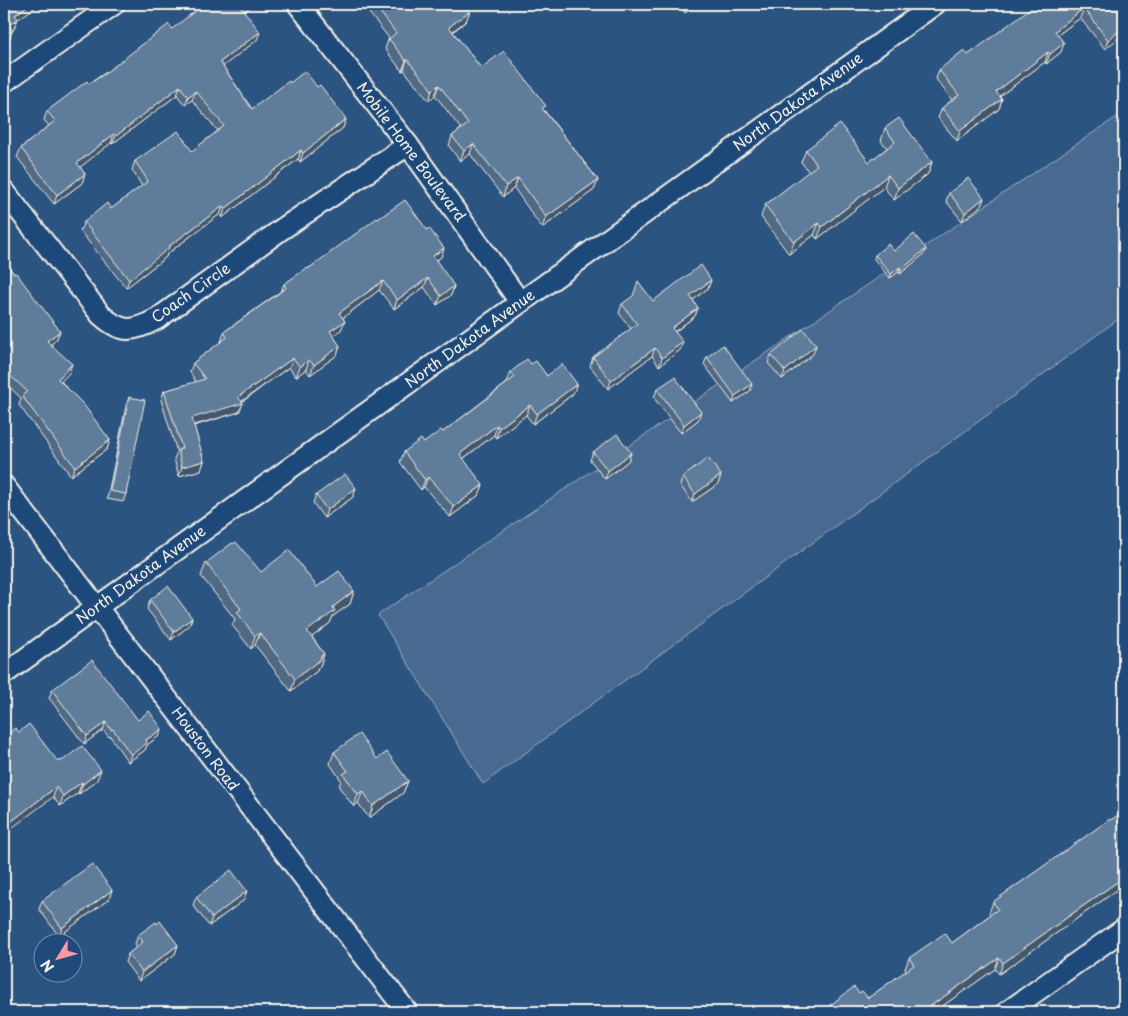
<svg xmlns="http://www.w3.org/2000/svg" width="1128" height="1016" viewBox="0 0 1128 1016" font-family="'Playpen Sans',sans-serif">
  <rect width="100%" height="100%" fill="#2c5481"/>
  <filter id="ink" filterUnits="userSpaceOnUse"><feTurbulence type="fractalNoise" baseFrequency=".02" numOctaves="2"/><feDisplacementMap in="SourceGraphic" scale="10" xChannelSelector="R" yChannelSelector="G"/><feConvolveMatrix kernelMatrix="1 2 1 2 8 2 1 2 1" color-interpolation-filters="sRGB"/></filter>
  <g filter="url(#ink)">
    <path fill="#496b90" stroke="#9eaebc" d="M1124,112v203l-641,469 -105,-169z"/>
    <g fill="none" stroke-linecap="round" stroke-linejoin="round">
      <defs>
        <g id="minor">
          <path d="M298,4l110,141 112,157"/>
          <path d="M4,82l110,-78"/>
          <path d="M4,191l97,124c21,19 32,17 56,4l125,-90 126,-84"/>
          <path d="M4,486l403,526"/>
          <path d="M4,674l931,-670"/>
          <path d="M1007,1012l117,-83"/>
        </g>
      </defs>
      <use href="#minor" stroke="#f4f1e8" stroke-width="24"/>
      <use href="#minor" stroke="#1f4a7a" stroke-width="20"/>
    </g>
    <g fill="#516a84" stroke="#f4f1e8">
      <path d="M362,4h102l6,7 -4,10 -13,11 28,36 63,42 54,70 -4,10 -52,38 -28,-40 -11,9 -33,-43 -10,7 -11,-15 3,-10 9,-7 -26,-34 -6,6 -25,-31 -2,1 -17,-22 4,-11z"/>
      <path d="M678,4h18l-11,9z"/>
      <path d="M783,4h8l-5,4z"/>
      <path d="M1116,4l8,10 -19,35 -25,-31 -22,17 3,17 -15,12 -1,-2 -45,34 2,3 -3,10 -42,32 -19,-23 4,-10 10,-8 -16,-21 3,-9 29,-15 74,-50z"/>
      <path d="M250,7l-6,4 13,29 -34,26 29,43 38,-26 27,4 29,32 -3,9 -43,34 -2,-3 -76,59 -2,-4 -53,40 -1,3 -40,31 -46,-57 4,-9 27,-13 31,-23 -10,-16 3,-9 57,-10 26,-20 -26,-31 -7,5 -8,-10 -65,49 -1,-1 -31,24 5,7 -3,9 -28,21 -37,-47 4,-9 28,-22 -5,-6 3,-9 125,-82z"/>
      <path d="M885,128l47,34 -4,12 -34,26 -10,-13 -67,52 -3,-4 -25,19 -28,-37 4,-12 44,-33 -8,-10 5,-12 63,12 18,-14 -6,-7z"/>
      <path d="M949,193l35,5 -3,8 -19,15 -16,-20z"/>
      <path d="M378,219l49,11 17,18 -3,9 -5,4 18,25 -3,9 -14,10 -13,-18 -30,22 -15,-19 -36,28 -2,12 -8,6 7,10 -3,9 -27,20 -4,-6 -10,8 -7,-10 -47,35 1,1 -4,9 -45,14 10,35 -3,9 -22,6 -5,-17 3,-7 -16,-52 3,-9 32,-9 -6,-10 3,-9 28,-21 3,-10 57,-41 3,-7 24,-15z"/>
      <path d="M894,251l30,3 -24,20 -2,-2 -8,6 -16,-19 1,-4z"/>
      <path d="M4,261l56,70 -4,9 -5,4 18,29 -8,8 49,59 -3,9 -36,27 -52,-71 2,-7 -17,-16z"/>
      <path d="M711,280l-3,8 -15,12 5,8 -3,8 -20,16 5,18 -21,16 -7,-10 -44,33 -18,-23 3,-9 38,-28 -12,-16 3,-9 31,-3z"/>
      <path d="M816,345l-3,9 -31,25 -14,-16 3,-8z"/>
      <path d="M707,357l43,34 -17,12 -29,-39z"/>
      <path d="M531,364l42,30 -40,30 -7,-9 -30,23 -2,-3 -31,24 16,36 -29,22 -26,-30 -3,3 -21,-28 4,-10 20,-9 19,-11 65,-50h-1l4,-10z"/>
      <path d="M657,389l41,31 -17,13 -27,-35z"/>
      <path d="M129,397l-3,97 -3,8 -16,-3 19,-93z"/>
      <path d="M593,452l38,1 -3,8 -23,18 -15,-19z"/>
      <path d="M721,475l-3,9 -26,18 -12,-17 3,-8z"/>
      <path d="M316,495l37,2 -29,21 -11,-15z"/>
      <path d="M206,563l55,9 56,15 37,4 -4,13 -17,12 -3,7 -18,14 12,17 -4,12 -2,2 -1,3 -26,20 -36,-46 -4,4 -19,-24 3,-6 -34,-43z"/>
      <path d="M150,600l42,18 -3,8 -18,14 -24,-31z"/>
      <path d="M52,690l86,30 24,9 -3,7 -12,9 -2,5 -17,12 -18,-26 -1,1 -6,-7 -19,14 -35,-46z"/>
      <path d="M19,732l39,30 4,-1 35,19 -18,14 -1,-1 -18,13 -7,-9z"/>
      <path d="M334,752l43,7 31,22 -5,12 -34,25 -11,-15 -4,4 -15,-20 2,-7 -11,-16z"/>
      <path d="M1124,811v74l-125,89 -4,-5 -61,43h-111l2,-3 34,-16 9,5 38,-27 -1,-2 4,-11 43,-15 38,-28 -1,-2 4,-11z"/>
      <path d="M196,897l48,3 -35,26 -16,-21z"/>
      <path d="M109,899l-50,37 -20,-27 3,-8z"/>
      <path d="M157,924l21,21 -3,9 -36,27 -14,-19 3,-8 9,-7 -2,-3 3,-9z"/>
    </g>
    <g fill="#42566c" stroke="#f4f1e8">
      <path d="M30,4h10l-23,16 -3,9 -8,6 3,-10 6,-10z"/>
      <path d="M245,4h6l-1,3 -12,9 3,-9z"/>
      <path d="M689,4h7l-11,9z"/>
      <path d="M787,4h4l-5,4z"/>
      <path d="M1084,8l-4,10 -29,22 4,-9z"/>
      <path d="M470,11l-4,10 -21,16 4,-10z"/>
      <path d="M1124,27v7l-19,15 3,-9z"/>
      <path d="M13,30l-4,10 -5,4v-7z"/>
      <path d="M260,32l-3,8 -40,31 3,-9z"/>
      <path d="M1064,43l-3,9 -15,12 4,-10z"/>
      <path d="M1048,52l-3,10 -52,39 3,-9z"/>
      <path d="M407,59l-3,11 -2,1 4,-10z"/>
      <path d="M439,85l-4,10 -6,6 3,-11z"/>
      <path d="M180,86l-3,9 -65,49 4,-8z"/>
      <path d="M196,91l-4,9 -7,5 3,-8z"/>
      <path d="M1002,99l-3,10 -42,32 3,-10z"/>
      <path d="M346,119l-3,9 -43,34 3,-9z"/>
      <path d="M114,134l-3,9 -37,29 3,-9z"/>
      <path d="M473,144l-3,10 -10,7 4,-10z"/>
      <path d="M301,150l-3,9 -76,59 3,-9z"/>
      <path d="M932,162l-4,12 -34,26 4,-12z"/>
      <path d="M85,174l-3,9 -28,21 3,-9z"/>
      <path d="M888,175l-4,12 -67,52 5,-12z"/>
      <path d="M518,178l-4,10 -11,9 3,-11z"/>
      <path d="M598,180l-4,10 -52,38 4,-11z"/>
      <path d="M984,198l-3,8 -19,15 3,-8z"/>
      <path d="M223,206l-3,8 -53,40 -1,3 -40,31 3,-8 39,-33z"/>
      <path d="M819,223l-5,12 -25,19 5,-12z"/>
      <path d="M444,248l-3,9 -11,8 3,-9z"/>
      <path d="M926,249l-2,5 -24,20 1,-4z"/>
      <path d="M900,267l-2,5 -8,6 1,-4z"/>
      <path d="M428,278l-4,9 -30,22 3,-9z"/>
      <path d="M711,280l-3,8 -21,17 3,-9z"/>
      <path d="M383,281l-4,9 -43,33 3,-10z"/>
      <path d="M454,286l-3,9 -14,10 4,-9z"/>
      <path d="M698,308l-3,8 -26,20 3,-8z"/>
      <path d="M345,321l-4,9 -14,11 3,-10z"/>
      <path d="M60,331l-4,9 -12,10 3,-9z"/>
      <path d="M683,342l-3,8 -21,16 3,-8z"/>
      <path d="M816,345l-3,9 -31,25 3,-8z"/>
      <path d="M340,346l-3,9 -27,20 4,-10z"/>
      <path d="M655,348l-3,8 -44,33 3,-8z"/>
      <path d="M293,358l-4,9 -51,37 5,-1 -4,9 -51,15 4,-9 46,-21z"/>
      <path d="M309,360l-3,9 -10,8 4,-10z"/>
      <path d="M72,364l-3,9 -14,15 3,-9z"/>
      <path d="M577,384l-4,10 -40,30 4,-10z"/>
      <path d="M752,384l-2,7 -17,12 2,-7z"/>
      <path d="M530,405l-4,10 -30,23 3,-10z"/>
      <path d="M701,412l-3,8 -17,13 3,-8z"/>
      <path d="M497,425l-3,10 -38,29 4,-10z"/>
      <path d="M110,440l-3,9 -36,27 4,-9z"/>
      <path d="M631,453l-3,8 -23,18 3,-8z"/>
      <path d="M204,461l-3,9 -22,6 3,-9z"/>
      <path d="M721,475l-3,9 -26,18 3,-8z"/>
      <path d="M428,477l-4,10 -3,3 4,-10z"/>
      <path d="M483,485l-4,10 -29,22 4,-10z"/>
      <path d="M356,488l-3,9 -29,21 3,-8z"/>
      <path d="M354,591l-4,13 -17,12 -3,7 -27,21 4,-13 26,-24z"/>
      <path d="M192,618l-3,8 -18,14 3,-8z"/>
      <path d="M260,633l-5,12 -4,4 4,-13z"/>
      <path d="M324,654l-4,12 -2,2 -1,3 -26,20 4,-12z"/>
      <path d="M106,722l-3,8 -19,14 3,-8z"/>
      <path d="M162,729l-3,7 -12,9 -2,5 -17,12 3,-7 15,-15z"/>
      <path d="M101,770l-4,10 -18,14 4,-10z"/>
      <path d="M408,781l-5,12 -34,25 4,-12z"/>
      <path d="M82,782l-4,11 -18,13 3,-10z"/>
      <path d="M56,787l-3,10 -49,37v-7z"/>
      <path d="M363,791l-5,12 -4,4 4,-13z"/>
      <path d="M1124,877v8l-125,89 4,-11z"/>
      <path d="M112,890l-3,9 -50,37 3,-8z"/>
      <path d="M247,891l-3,9 -35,26 3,-8z"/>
      <path d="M178,945l-3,9 -36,27 3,-9z"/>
      <path d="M999,958l-4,11 -61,43h-12z"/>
    </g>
    <g fill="#5e7b9a" stroke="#f4f1e8">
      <path d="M4,4h26l-15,11 3,4 -9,6 4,5 -9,7z"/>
      <path d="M204,4h41l-4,3 19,25 -40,30 32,47 37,-28 1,2 15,-12 12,16 3,-2 26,34 -43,34 -2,-3 -76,59 -2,-3 -55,41 1,1 -40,32 -45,-58 23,-19 4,6 37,-28 -13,-20 43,-30 14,20 32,-25 -28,-35 -8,6 -8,-11 -64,50 -2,-2 -37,29 8,11 -28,21 -36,-47 34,-27 -8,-10 40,-30 2,3 15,-10 65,-50 3,5z"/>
      <path d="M374,4h90l6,7 -21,16 32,41 23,-17 42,55 -4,2 56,72 -52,37 -28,-39 -12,8 -33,-42 -9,7 -12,-15 16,-12 -29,-39 -7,5 -25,-31 -1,2 -17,-22 7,-6z"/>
      <path d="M1036,4h5l1,1 2,-1h72l8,10v13l-16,13 -24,-32 -29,23 9,12 -14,11 -2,-2 -52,40 6,7 -42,32 -18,-23 17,-13 -20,-25 25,-20 4,5z"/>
      <path d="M899,118l33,44 -34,26 -10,-13 -66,52 -3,-4 -25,19 -29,-37 52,-40 -11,-15 34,-26 29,38 26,-20 -10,-14z"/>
      <path d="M968,178l16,20 -19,15 -16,-20z"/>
      <path d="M405,200l22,30 2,-2 15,20 -11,8 21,30 -13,10 -13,-18 -31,22 -14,-19 -44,32 6,8 -15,10 10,15 -26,19 -5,-5 -9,7 -7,-9 -55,39 5,6 -51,15 12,43 -22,6 -4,-17 4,-2 -18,-57 41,-12 -12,-16 34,-26 -3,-5 62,-44 -2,-4 23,-16 1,1 69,-51 1,1z"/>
      <path d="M914,234l12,15 -25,21 -1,-3 -9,7 -16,-19 13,-11 6,7z"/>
      <path d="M4,261l10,13 2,-1 44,58 -13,10 25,23 -14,15 25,25 27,36 -35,27 -53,-71 5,-5 -23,-21z"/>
      <path d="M701,265l10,15 -21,16 8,12 -26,20 11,14 -21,16 -7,-10 -44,33 -18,-24 44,-33 -15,-20 11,-8 5,-15 15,20z"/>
      <path d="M803,329l13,16 -31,26 -14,-16z"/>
      <path d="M723,345l29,39 -17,12 -28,-39z"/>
      <path d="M527,359l4,5 5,-3 11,15 15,-12 15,20 -40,30 -7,-9 -31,23 -2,-3 -37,29 23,31 -29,22 -26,-30 -3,3 -21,-28 17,-13 3,4 17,-13 2,2 29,-22 43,-33 -4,-5z"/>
      <path d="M675,377l26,35 -17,13 -27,-36z"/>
      <path d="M129,397l16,3 -19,94 -16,-3z"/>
      <path d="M617,434l14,19 -23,18 -15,-19z"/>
      <path d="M708,458l13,17 -26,19 -12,-17z"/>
      <path d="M345,474l11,14 -29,22 -11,-15z"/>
      <path d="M236,542l25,30 28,-22 28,37 22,-16 15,20 -21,16 2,4 -28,20 17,23 -4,3 1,2 -26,20 -35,-46 -5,3 -18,-24 4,-3 -35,-46 26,-20 1,1z"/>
      <path d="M168,586l24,32 -18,14 -24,-32z"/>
      <path d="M92,660l46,60 11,-9 13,18 -16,11 1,3 -16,12 -18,-26 -2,1 -5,-8 -19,14 -35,-46z"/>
      <path d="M29,724l29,38 3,-2 1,1 20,-15 19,24 -18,14 -1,-2 -19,14 -7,-9 -52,40v-90l11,-9 4,4z"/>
      <path d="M359,734l18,25 10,-7 21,29 -35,25 -10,-15 -5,3 -15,-20 5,-3 -14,-19z"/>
      <path d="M1124,811v66l-121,86 -4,-5 -77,54h-95l-2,-3 29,-22 5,6 3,-2 6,7 46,-33 -5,-7 36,-25 7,10 46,-34 -5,-7 117,-83 1,1z"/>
      <path d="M92,864l20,26 -50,38 -20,-27z"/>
      <path d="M231,870l16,21 -35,27 -16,-21z"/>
      <path d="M160,921l18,24 -36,27 -14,-18 15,-12 -5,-7 18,-13 1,2z"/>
    </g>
  </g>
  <g text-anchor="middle" stroke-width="5" stroke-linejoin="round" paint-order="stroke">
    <g font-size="15" fill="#f4f1e8" stroke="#1f4a7a">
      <text transform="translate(798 102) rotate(-36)" y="5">North Dakota Avenue</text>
      <text transform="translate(411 152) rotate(53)" y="5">Mobile Home Boulevard</text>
      <text transform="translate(191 293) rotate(-35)" y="5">Coach Circle</text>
      <text transform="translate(470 339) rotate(-36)" y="5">North Dakota Avenue</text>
      <text transform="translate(141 575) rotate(-36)" y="5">North Dakota Avenue</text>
      <text transform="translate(205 749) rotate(53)" y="5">Houston Road</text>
    </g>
  </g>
  <rect width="1128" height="1016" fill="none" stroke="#1f4a7a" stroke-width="20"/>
  <rect x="10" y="10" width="1108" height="996" fill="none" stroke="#f4f1e8" stroke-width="2" filter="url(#ink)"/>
  <g transform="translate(58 958) rotate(233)"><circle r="24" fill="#1f4a7a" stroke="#748da6"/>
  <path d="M0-4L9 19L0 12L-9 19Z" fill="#ff9aa2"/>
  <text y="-8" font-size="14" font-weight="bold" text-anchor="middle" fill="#f4f1e8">N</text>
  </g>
</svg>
